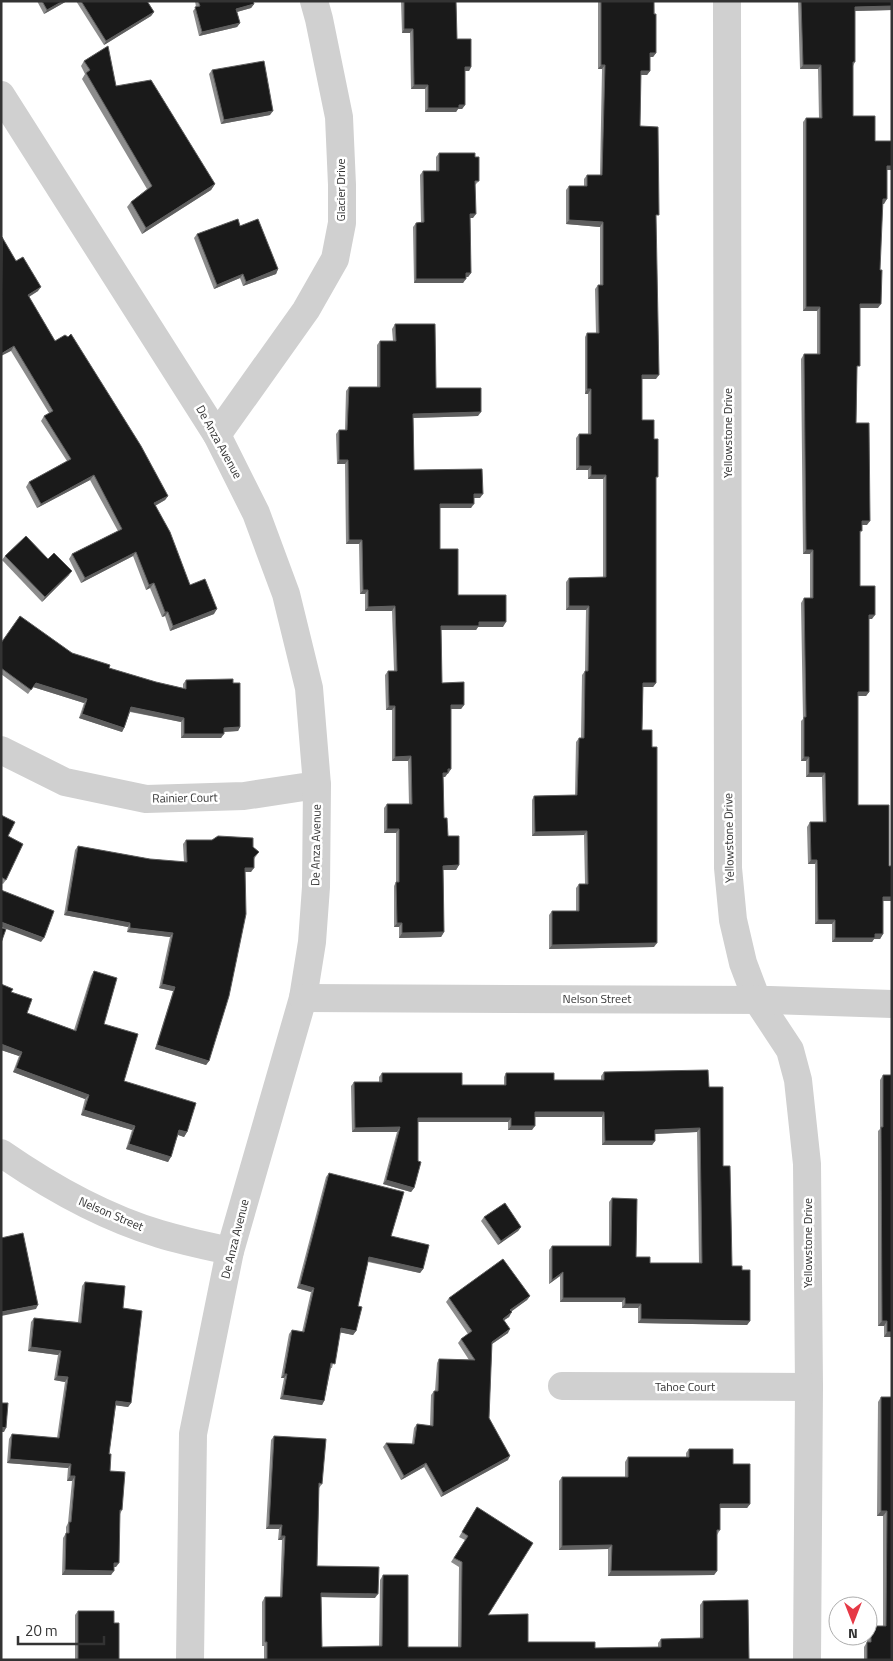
<svg xmlns="http://www.w3.org/2000/svg" width="893" height="1661" viewBox="0 0 893 1661" font-family="'Titillium Web',sans-serif">
  <rect width="100%" height="100%" fill="#fff"/>
  <g fill="none" stroke-linecap="round" stroke-linejoin="round">
    <g stroke="#d0d0d0" stroke-width="28">
      <path d="M727,1l1,867 5,52 10,43 14,37 33,50 8,30 9,84 2,223 -2,273"/>
      <path d="M1,750l64,32 81,17 98,-3 73,-11"/>
      <path d="M562,1386l247,1"/>
    </g>
    <g stroke="#d0d0d0" stroke-width="28">
      <path d="M1,95l216,340 39,78 30,81 23,94 8,97 -1,102 -4,55 -9,56 -73,253 -37,183 -3,226"/>
      <path d="M217,435l89,-125 29,-51 7,-36v-38l-3,-68 -20,-98 -5,-18"/>
      <path d="M303,998l467,2 122,4"/>
      <path d="M1,1153c49,34 102,64 159,81 23,7 47,12 70,17"/>
    </g>
  </g>
  <g fill="#8c8c8c">
    <path d="M37,1h30l-23,13z"/>
    <path d="M76,1h71l7,11 -3,4 -47,29z"/>
    <path d="M195,1h58l1,3 -3,4 -14,4 3,11 -3,4 -38,9 -6,-25 3,-4z"/>
    <path d="M401,1h55l1,38 14,28 -2,4h-4v34l-3,4h-4l-2,3h-31v-23h-14l-1,-56h-8z"/>
    <path d="M598,1h56l2,52 -3,4h-3v14l-3,4h-6l-1,51 16,93v160h-14v41l12,19 2,41v203l-3,4h-10l-1,43 12,217 -105,2v-34l3,-4h24v-23l3,-4h6l-1,-49 -52,1v-36l2,-4 41,-1 1,-53 3,-4h2l1,-63 3,-4 1,-61h-20v-28l3,-4 34,-1v-98h-15v-9h-12v-32l3,-4h9v-40h-3v-57l2,-4h9l-1,-44 3,-4h2v-58l-34,-3v-34l3,-4h15v-7l3,-4h13l2,-106h-4z"/>
    <path d="M798,1h94v9l-37,1v51l-2,4v50l22,25h17v29h-5l-3,34h-2l-4,104h-18l-3,62 -1,53 11,102h-5l-2,9v52l12,33h-3v73l-3,4h-8v109l31,61 3,35h-9v33l-3,5h-6l-2,3h-40v-18h-17v-60h-7l-1,-37 3,-5h13l-1,-45h-16v-16h-5v-40l2,-2 -2,-116 3,-5h6v-44h-7l-2,-195 3,-5h13v-43h-14v-189l3,-4h13l-1,-49h-18z"/>
    <path d="M84,61l32,25 99,98 -4,6 -69,44 -15,-27 4,-5 16,-13 -65,-110 3,-5 -4,-8z"/>
    <path d="M212,70l58,45 -49,9 -12,-50z"/>
    <path d="M439,153l36,4 4,24 -4,4 -2,33h-3l1,55 -3,4h-2l-3,6h-49l-1,-56 3,-4 5,-1 -1,-47 3,-4h13v-14z"/>
    <path d="M240,226l38,43 -2,5 -33,12 -3,-8 -26,11 -20,-51 3,-4z"/>
    <path d="M16,261l22,30 -9,6 26,44 113,155 -3,4 -10,6 35,79 24,29 -44,17 -5,-15 -3,1 -12,-29 -4,2 -13,-34 -52,27 -12,-24 3,-5 46,-23 -28,-51 -53,28 -11,-21 3,-5 38,-21 -26,-40 3,-5 5,-3 -38,-62z"/>
    <path d="M395,324l41,64 42,28 -65,2 1,52 66,28h-6l-3,10h-31v41l18,46 45,32h-25l-2,3h-35l1,53 22,22 -3,4h-10v60l-3,5h-1l-2,3h-2l1,41 4,18 11,29 -3,5h-13l1,62 -3,5 -42,1v-11h-5v-41l2,-4v-49h-12v-25l3,-4h22l-1,-43h-16v-51h-6l-1,-35 3,-4h6l-2,-60h-27v-17h-5l-1,-50h-13l-1,-80h-8l-1,-30 3,-4h6l1,-39 3,-4h28v-42l3,-4h13l-1,-12z"/>
    <path d="M5,556l43,3 21,16 -27,27 -40,-42z"/>
    <path d="M1,643l71,10 37,15 47,14 27,6v-4l3,-4 47,3 7,44 -2,4 -14,1 -3,6h-40v-16l-51,-10 -6,16 -2,4 -43,-14 5,-15 -51,-16 -5,7 -27,-20z"/>
    <path d="M1,815l7,21 -2,44 -3,4 -2,-1z"/>
    <path d="M186,840l67,7 6,5 -5,7 -3,13h-6l-36,189 -3,4 -51,-16 18,-58 -14,-3 11,-51 -43,-5 1,-5 -64,-12 11,-65 3,-4 72,13 34,3 -1,-18z"/>
    <path d="M94,971l10,53 20,57 63,51 -3,5 -6,-2 -10,27 -42,-13 6,-19 -51,-15 4,-16 -72,-27 6,-16 -18,-6v-66l10,8 16,21 47,17 17,-54z"/>
    <path d="M604,1072l105,15 14,79 9,100 10,4 8,51 -3,4 -109,-2v-15h-16v-6h-62v-26l-11,8v-34l3,-4h57v-44l3,-4 24,59 14,6h49l-2,-131 -42,2v7l-3,4h-50v-28h-67l-3,13h-24v-8h-90l-4,66 -3,4 -28,-8 14,-52h-45l-1,-46 3,-4h25v-5l3,-4 80,12h42v-8l2,-4 48,7h47v-4z"/>
    <path d="M883,1075l9,262h-8v-11h-6v-195l2,-2v-49z"/>
    <path d="M329,1173l94,96 -3,4 -52,-11 -10,44 -2,25 -3,4 -13,-3 -8,36h-1l-7,33 -2,4 -42,-6 4,-21h-3l8,-44 3,-4 10,2 9,-40 -14,-4 29,-111z"/>
    <path d="M484,1217l37,10 -3,4 -20,14 -17,-24z"/>
    <path d="M85,1282l38,26 8,95 -3,4 -12,-2 -7,49 1,17 12,39 -2,4 -4,53h-2l-3,8h-49l1,-37 3,-5v-6l2,-4 4,-42h-5l1,-13 -61,-5 2,-24 3,-5 45,4 8,-56 -11,-2 4,-25 -30,-4 3,-29 3,-4 44,4 4,-36z"/>
    <path d="M530,1296l-3,4 -16,11 -2,6 -5,3 4,13 -16,11 -3,74 19,42 -67,37 -17,-30 -23,13 -18,-33 3,-4 26,1 2,-16 3,-4 13,2 1,-31 3,-4h1l2,-28 2,-4 30,1 -11,-17 3,-4 7,-5 -22,-32 3,-4z"/>
    <path d="M881,1397h11v263h-28v-13l3,-5 1,-13 3,-3h12v-110h-6l1,-114z"/>
    <path d="M274,1436l48,48 -3,4 -2,78 58,32 -54,-1 1,50 57,-1 1,-66 3,-5 25,72h50l1,-80 -8,-5 14,-22 -6,-3 18,-30 11,108 40,27 67,6 63,-1v-4l3,-4 39,-1v-33l3,-4 46,59h-485v-14h-2v-44l3,-5h15l2,-57h-4l1,-11h-13l5,-89z"/>
    <path d="M689,1449l44,15 17,40 -3,4h-27v22l-3,5v36l-3,4 -106,1v-27l-49,1v-69l3,-4h63v-15l3,-5h58v-4z"/>
    <path d="M78,1611l36,12 5,37h-44v-45z"/>
  </g>
  <g fill="#5f5f5f">
    <path d="M63,1h4l-23,13 3,-4z"/>
    <path d="M254,4l-3,4 -18,5 3,-4z"/>
    <path d="M892,6v4l-40,1 3,-4z"/>
    <path d="M154,12l-3,4 -47,29 2,-4z"/>
    <path d="M240,23l-3,4 -38,9 3,-4z"/>
    <path d="M404,29h9l-3,4h-8z"/>
    <path d="M650,53h6l-3,4h-6z"/>
    <path d="M601,65h4l-3,4h-4z"/>
    <path d="M803,65h18l-3,4h-18z"/>
    <path d="M465,67h6l-2,4h-7z"/>
    <path d="M641,71h9l-3,4h-9z"/>
    <path d="M414,85h14l-3,4h-14z"/>
    <path d="M459,105h6l-3,4h-4l-2,3h-31l3,-4z"/>
    <path d="M273,111l-3,4 -49,9 3,-4z"/>
    <path d="M887,166h5v4h-8z"/>
    <path d="M215,184l-4,6 -69,44 4,-6z"/>
    <path d="M883,199h4l-3,5h-4z"/>
    <path d="M470,214h6l-3,4h-6z"/>
    <path d="M569,220l34,2 -3,5 -34,-3z"/>
    <path d="M278,269l-2,5 -33,12 3,-4z"/>
    <path d="M466,273h5l-3,4h-5z"/>
    <path d="M243,274l-3,4 -26,11 3,-4z"/>
    <path d="M416,279h50l-3,4h-49z"/>
    <path d="M41,287l-3,4 -13,8 3,-4z"/>
    <path d="M860,304h21l-3,4h-21z"/>
    <path d="M806,307h14l-3,4h-14z"/>
    <path d="M14,346l-3,5 -10,5v-2z"/>
    <path d="M642,375h17l-3,4h-16z"/>
    <path d="M587,389h4l-3,5h-3z"/>
    <path d="M481,412l-3,4 -68,2 3,-4z"/>
    <path d="M339,460h9l-3,4h-8z"/>
    <path d="M579,466h12l-3,4h-12z"/>
    <path d="M94,475l-4,5 -53,28 4,-4z"/>
    <path d="M591,475h15l-3,4h-15z"/>
    <path d="M474,494h9l-3,4h-9z"/>
    <path d="M168,496l-3,4 -14,8 3,-5z"/>
    <path d="M440,504h34l-3,4h-34z"/>
    <path d="M862,521h8l-3,4h-8z"/>
    <path d="M349,540h13l-3,4h-13z"/>
    <path d="M806,550h7l-3,4h-7z"/>
    <path d="M136,552l-3,4 -52,27 4,-5z"/>
    <path d="M72,571l-3,4 -27,27 3,-5z"/>
    <path d="M154,583l-4,5 -4,2 3,-5z"/>
    <path d="M363,590h5l-3,4h-5z"/>
    <path d="M395,606l-3,5h-27l3,-4z"/>
    <path d="M569,606h20l-3,4h-20z"/>
    <path d="M217,609l-3,5 -44,17 3,-5z"/>
    <path d="M165,612h3l-3,4 -3,1z"/>
    <path d="M869,615h6l-3,4h-6z"/>
    <path d="M479,622h27l-3,5h-25l-2,3h-38l3,-4z"/>
    <path d="M36,683l51,16 -3,4 -51,-16z"/>
    <path d="M643,683h13l-3,4h-13z"/>
    <path d="M858,692h11l-3,4h-11z"/>
    <path d="M451,705h13l-3,4h-13z"/>
    <path d="M389,706h6l-3,4h-6z"/>
    <path d="M131,707l53,11 -3,4 -53,-11z"/>
    <path d="M82,714l42,14 -2,4 -43,-14z"/>
    <path d="M240,727l-2,4 -17,1 3,-4z"/>
    <path d="M184,734h40l-3,4h-40z"/>
    <path d="M411,756l-3,5h-16l3,-4z"/>
    <path d="M804,757h5l-3,4h-5z"/>
    <path d="M448,769h3l-6,8h-5l3,-4z"/>
    <path d="M809,773h16l-3,4h-16z"/>
    <path d="M387,829h12l-3,4h-12z"/>
    <path d="M587,831l-3,4 -52,1 3,-4z"/>
    <path d="M811,860h6l-2,4h-7z"/>
    <path d="M459,865l-3,5h-16l3,-4z"/>
    <path d="M245,868h9l-3,4h-9z"/>
    <path d="M883,897h9v4h-12z"/>
    <path d="M67,911l63,12 -2,4 -64,-12z"/>
    <path d="M818,920h17l-3,4h-17z"/>
    <path d="M1,922l43,16 -3,4 -40,-15z"/>
    <path d="M397,923h5l-3,4h-5z"/>
    <path d="M130,928l43,5 -3,4 -43,-5z"/>
    <path d="M444,932l-3,5 -42,1 3,-5z"/>
    <path d="M875,934h8l-3,5h-6l-2,3h-40l3,-4z"/>
    <path d="M657,943l-3,4 -105,2 3,-4z"/>
    <path d="M162,984l13,3 -2,4 -14,-3z"/>
    <path d="M1,1044l21,8 -3,4 -18,-6z"/>
    <path d="M157,1045l52,16 -3,4 -51,-16z"/>
    <path d="M16,1068l73,27 -4,4 -72,-27z"/>
    <path d="M84,1110l51,16 -3,4 -51,-15z"/>
    <path d="M535,1112h69l-2,5h-70z"/>
    <path d="M418,1118h93l-3,4h-93z"/>
    <path d="M511,1126h24l-3,4h-24z"/>
    <path d="M400,1127l-3,5h-45l3,-4z"/>
    <path d="M700,1128l-3,4 -45,2 3,-4z"/>
    <path d="M179,1130l8,2 -3,5 -8,-3z"/>
    <path d="M605,1141h50l-3,4h-50z"/>
    <path d="M129,1144l42,13 -3,5 -42,-13z"/>
    <path d="M386,1180l28,8 -3,4 -28,-8z"/>
    <path d="M521,1227l-3,4 -20,14 3,-4z"/>
    <path d="M369,1257l54,12 -3,4 -53,-12z"/>
    <path d="M563,1272l-3,4 -11,8 3,-4z"/>
    <path d="M300,1284l14,4 -3,4 -14,-4z"/>
    <path d="M530,1296l-3,4 -19,14 2,-4z"/>
    <path d="M563,1298h62l-3,4h-62z"/>
    <path d="M625,1304h16l-3,4h-16z"/>
    <path d="M38,1305l-2,4 -35,7v-4z"/>
    <path d="M512,1312l-3,5 -9,6 3,-4z"/>
    <path d="M641,1319l109,2 -3,4 -109,-2z"/>
    <path d="M882,1321h5l-3,5h-6z"/>
    <path d="M341,1328l15,3 -3,4 -15,-3z"/>
    <path d="M510,1329l-2,4 -19,13 3,-4z"/>
    <path d="M887,1332h5v5h-8z"/>
    <path d="M31,1347l30,4 -3,4 -30,-4z"/>
    <path d="M284,1374h3l-3,4h-3z"/>
    <path d="M57,1376l11,1 -3,5 -11,-2z"/>
    <path d="M283,1395l41,6 -2,4 -42,-6z"/>
    <path d="M116,1401l15,2 -3,4 -15,-2z"/>
    <path d="M1,1427l5,1 -2,4h-3z"/>
    <path d="M510,1456l-2,4 -67,37 2,-4z"/>
    <path d="M10,1459l61,5 -3,4 -61,-5z"/>
    <path d="M426,1463l-2,4 -23,13 3,-4z"/>
    <path d="M70,1476h5l-3,5h-5z"/>
    <path d="M720,1504h30l-3,4h-30z"/>
    <path d="M881,1511h6l-4,5h-6z"/>
    <path d="M269,1525h13l-3,4h-13z"/>
    <path d="M281,1536h4l-3,4h-4z"/>
    <path d="M612,1545l-4,4 -49,1 3,-4z"/>
    <path d="M114,1563h5l-3,4h-5z"/>
    <path d="M65,1570l49,1 -3,4h-49z"/>
    <path d="M611,1571h106l-3,4 -106,1z"/>
    <path d="M321,1593l57,1 -3,4 -57,-1z"/>
  </g>
  <g fill="#1a1a1a" stroke="#5f5f5f">
    <path d="M42,1h21l-16,9z"/>
    <path d="M81,1h66l7,11 -48,29z"/>
    <path d="M198,1h55l1,3 -18,5 4,14 -38,9 -7,-25 5,-1z"/>
    <path d="M404,1h52l1,38h14v28h-6v38h-6v3h-31v-23h-14l-1,-56h-9z"/>
    <path d="M601,1h53v13h2v39h-6v18h-9l-1,55 18,1 1,88h-3l3,160h-17v45h12v19h4v38h-2v206h-13l-1,47h10v17h5v196l-105,2v-34h27v-27h9l-1,-53 -52,1 -1,-36 43,-1 2,-57h5l1,-67h3l1,-65h-20v-28l37,-1v-102h-15v-9h-12v-32h12v-45h-4v-56h12l-1,-48h5v-63l-34,-2v-34h18v-11h15l3,-110h-4z"/>
    <path d="M801,1h91v5l-37,1v55h-2v54h22v25h17v25h-5v33h-4l-3,71h2l-1,34h-21v62h-3l-1,57h13l1,98h-8v10h-2v55h15v29h-6v77h-11v113h31v61h3v31h-9v37h-8v4h-40v-18h-17l-1,-60h-6l-1,-38h16l-1,-49h-16v-16h-5v-40h2l-2,-119h9v-48h-7l-2,-196h16v-47h-14v-189h16l-1,-53h-18z"/>
    <path d="M108,46l8,40 35,-6 64,104 -69,44 -15,-26 21,-16 -66,-113 4,-3 -6,-9z"/>
    <path d="M264,61l9,50 -49,9 -12,-50z"/>
    <path d="M439,153h36v4h4v24h-4l1,33h-6l1,59h-5v6h-50v-56l8,-1 -1,-51h16z"/>
    <path d="M238,219l2,7 18,-7 20,50 -32,13 -3,-8 -26,11 -20,-51z"/>
    <path d="M2,237l14,24 7,-4 18,30 -13,8 27,46 10,-6 3,2 3,-3 70,112 27,50 -14,7 16,29 20,53 15,-6 12,30 -44,17 -5,-14h-3l-11,-29 -5,2 -13,-33 -51,26 -13,-24 50,-25 -28,-54 -53,29 -12,-22 42,-23 -27,-43 9,-5 -39,-65 -13,8z"/>
    <path d="M395,324h40l1,64h45v24l-68,2 1,56 68,-1 1,25h-9v10h-34v45h18v46h48v27h-27v4h-38l1,57 22,-1v23h-13v64h-3v4h-5l1,45h3l1,18h11v29l-16,1 1,66 -42,1v-10h-5l-1,-41h3v-53h-12v-25h25l-1,-48 -16,1v-51h-6l-1,-35h9l-2,-65 -27,1v-17h-5l-1,-50h-13l-1,-80h-9v-30h8l2,-43h31v-46h16z"/>
    <path d="M26,536l22,23 6,-6 18,18 -27,26 -40,-41z"/>
    <path d="M20,616l52,37 38,12 -1,3 47,14 30,7v-9l47,-1v4h7v44l-16,1v6h-40v-16l-53,-11 -7,21 -42,-14 5,-15 -51,-16 -5,7 -30,-22v-25z"/>
    <path d="M1,815l14,7 -7,14 15,8 -17,36 -5,-3z"/>
    <path d="M218,836l35,2v9l6,5 -5,5v11h-9l1,46 -17,82 -20,65 -52,-16 18,-58 -13,-3 11,-51 -43,-5v-5l-63,-12 11,-65 72,13 37,3 -1,-22h26z"/>
    <path d="M1,890l53,21 -10,27 -43,-16z"/>
    <path d="M1,928l5,1 -5,14z"/>
    <path d="M94,971l23,7 -13,46 34,10 -14,47 72,22 -9,29 -8,-2 -8,27 -42,-13 6,-18 -51,-16 5,-15 -73,-27 6,-16 -21,-8v-60l12,5 -2,3 21,7 -5,14 49,18z"/>
    <path d="M708,1070l1,17h14v79h7l2,100h10v4h8v51l-109,-2v-15h-16v-6h-62v-26l-11,8v-34h59l1,-48 25,1 -1,58h14v6h52l-2,-135 -45,2v11h-50l-1,-29h-69v14h-24v-8h-93v43l3,1 -7,26 -28,-8 14,-53 -45,1 -1,-46h28v-9h80v12h44v-12h48v7h50v-8z"/>
    <path d="M883,1075h9v257h-5v-11h-5l-1,-194h2z"/>
    <path d="M329,1173l75,19 -13,44 38,9 -6,24 -54,-12 -11,49 4,1 -6,24 -15,-3 -6,36 -4,-1 -7,38 -41,-6 4,-21h-3l8,-44 12,2 10,-44 -14,-4z"/>
    <path d="M505,1203l16,24 -20,14 -17,-24z"/>
    <path d="M23,1233l15,72 -37,7v-74z"/>
    <path d="M503,1259l27,37 -20,14 2,2 -9,7 7,10 -18,13 -3,76 21,38 -67,37 -17,-30 -22,13 -18,-33 28,1 3,-20 16,2 1,-35h4l1,-32 36,1 -14,-21 11,-8 -23,-33z"/>
    <path d="M85,1282l40,4 -2,22 19,3 -11,92 -15,-2 -7,53h2l-1,17 15,1 -3,38h-2l-1,53h-5v8l-49,-1 1,-37h3v-11h2l4,-46h-5l1,-12 -61,-5 2,-25 47,4 9,-61 -11,-1 4,-25 -30,-4 3,-29 47,5z"/>
    <path d="M881,1397h11v263h-25v-18h4v-16h15l1,-115h-6z"/>
    <path d="M1,1403h7l-2,25 -5,-1z"/>
    <path d="M274,1436l52,3 -4,45 -3,-1 -2,83 62,1 -1,27 -57,-1 1,54 60,-1 1,-71h25v72h53l1,-85 -8,-4 14,-22 -6,-4 15,-25 56,36 -45,72 40,-1v28h67v6l66,-1v-8l42,-1v-37l45,-1 1,60h-482v-18h-2v-45h17l3,-61h-4l1,-11h-13z"/>
    <path d="M689,1449h44v15h17v40h-30v26h-3v41h-106l1,-26 -50,1v-69h66v-20h61z"/>
    <path d="M78,1611h36v12h5v37h-41z"/>
  </g>
  <g text-anchor="middle" stroke-width="5" stroke-linejoin="round" paint-order="stroke">
    <g font-size="12" fill="#333" stroke="#fff">
      <text transform="translate(341 190) rotate(-90)" y="4">Glacier Drive</text>
      <text transform="translate(728 433) rotate(-90)" y="4">Yellowstone Drive</text>
      <text transform="translate(219 442) rotate(61)" y="4">De Anza Avenue</text>
      <text transform="translate(185 798) rotate(-1)" y="4">Rainier Court</text>
      <text transform="translate(729 838) rotate(-91)" y="4">Yellowstone Drive</text>
      <text transform="translate(316 845) rotate(-89)" y="4">De Anza Avenue</text>
      <text x="597" y="1003">Nelson Street</text>
      <text transform="translate(111 1214) rotate(23)" y="4">Nelson Street</text>
      <text transform="translate(235 1239) rotate(-76)" y="4">De Anza Avenue</text>
      <text transform="translate(808 1243) rotate(-90)" y="4">Yellowstone Drive</text>
      <text x="685" y="1391">Tahoe Court</text>
    </g>
  </g>
  <rect width="893" height="1661" fill="none" stroke="#333333" stroke-width="5"/>
  <g transform="translate(853 1621) rotate(180)"><circle r="24" fill="#ffffff" stroke="#adadad"/>
  <path d="M0-4L9 19L0 12L-9 19Z" fill="#e63946"/>
  <text y="-8" font-size="14" font-weight="bold" text-anchor="middle" fill="#333333">N</text>
  </g>
  <path d="M18 1636v8h86v-8" fill="none" stroke="#333333" stroke-width="2.5"/>
  <text x="25" y="1636" font-size="15" fill="#333333" stroke="#ffffff" stroke-width="4" paint-order="stroke">20 m</text>
</svg>
